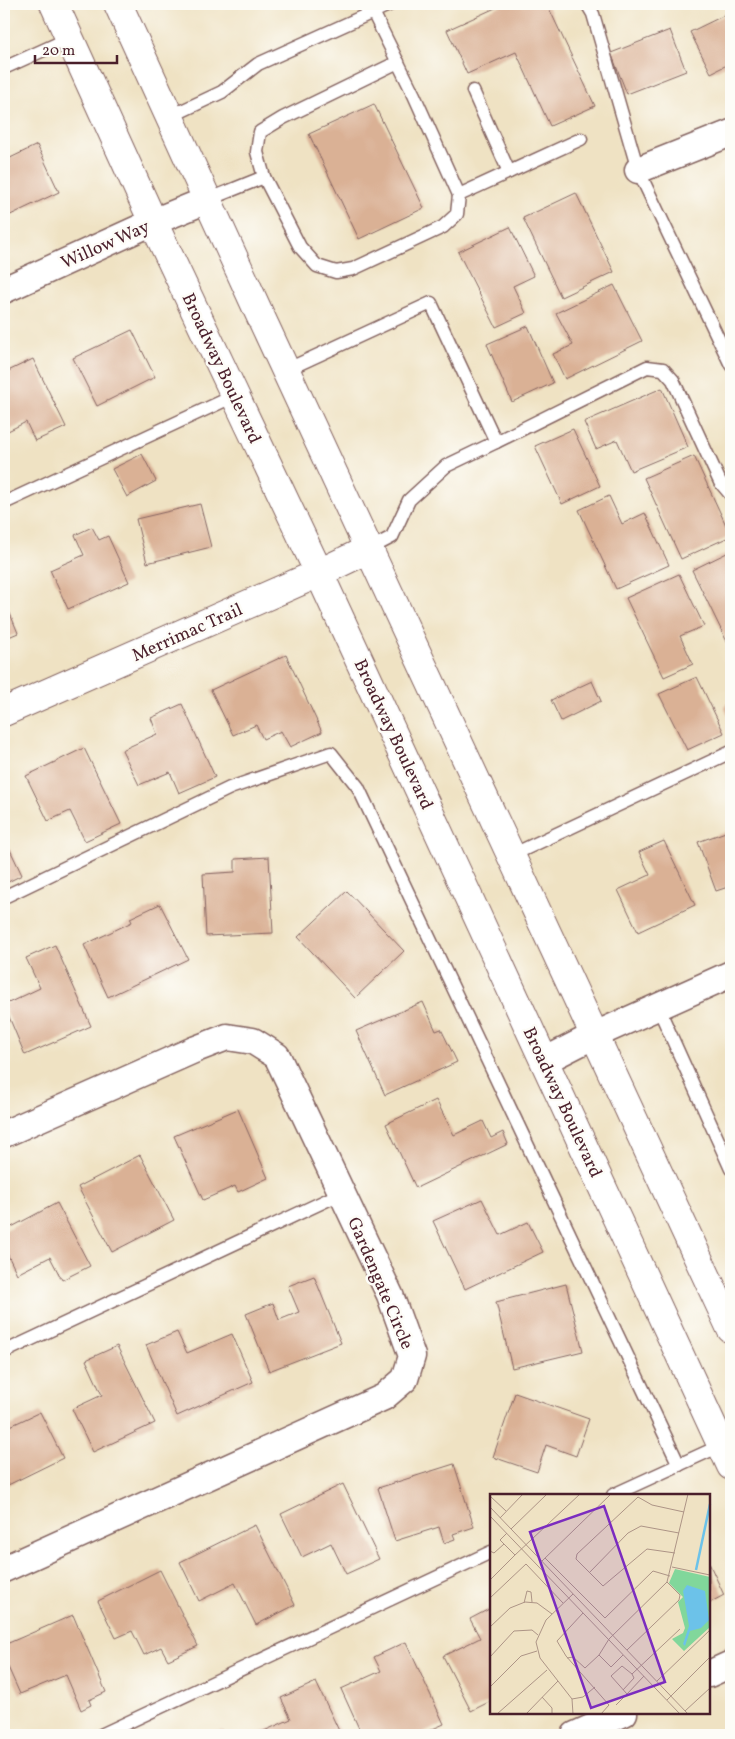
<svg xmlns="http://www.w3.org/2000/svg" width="735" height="1739" viewBox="0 0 735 1739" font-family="Vollkorn,serif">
  <rect width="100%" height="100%" fill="#fdfcf7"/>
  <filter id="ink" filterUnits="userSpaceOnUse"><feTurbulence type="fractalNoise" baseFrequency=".02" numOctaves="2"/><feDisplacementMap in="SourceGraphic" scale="10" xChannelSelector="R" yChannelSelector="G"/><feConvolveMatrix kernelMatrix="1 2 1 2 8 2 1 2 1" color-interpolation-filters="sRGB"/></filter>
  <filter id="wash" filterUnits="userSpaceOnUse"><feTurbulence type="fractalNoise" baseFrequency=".0096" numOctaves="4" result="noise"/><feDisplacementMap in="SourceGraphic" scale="20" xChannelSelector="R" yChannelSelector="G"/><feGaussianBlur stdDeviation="1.12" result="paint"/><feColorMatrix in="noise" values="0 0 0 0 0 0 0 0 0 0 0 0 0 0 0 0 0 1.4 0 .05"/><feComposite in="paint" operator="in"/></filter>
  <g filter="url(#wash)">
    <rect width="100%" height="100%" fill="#efe2c3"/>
    <g id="blocks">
      <g fill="#dab195">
        <path d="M504,4h43l48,102 -45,20 -34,-74 -49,22 -20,-44z"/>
        <path d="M731,12v51l-20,10 -21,-41z"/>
        <path d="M670,30l16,41 -59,23 -16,-41z"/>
        <path d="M374,104l50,104 -65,31 -50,-105z"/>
        <path d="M37,145l22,47 -55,26v-57z"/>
        <path d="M576,193l38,79 -53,25 -38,-79z"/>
        <path d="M510,227l24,49 -21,10 13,27 -30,14 -38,-75z"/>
        <path d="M614,285l28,56 -77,38 -12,-25 20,-9 -17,-32z"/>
        <path d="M528,326l25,57 -41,19 -25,-58z"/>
        <path d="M132,330l23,47 -58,29 -24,-48z"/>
        <path d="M33,359l33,68 -31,14 -9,-19 -22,11v-60z"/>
        <path d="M662,388l26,59 -57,24 -14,-31 -21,9 -12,-27z"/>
        <path d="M573,429l27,57 -38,18 -27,-58z"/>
        <path d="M142,454l14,27 -29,16 -15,-28z"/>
        <path d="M694,456l37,80 -50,23 -37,-81z"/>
        <path d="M609,496l13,28 23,-11 24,52 -53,24 -37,-79z"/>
        <path d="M200,504l11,43 -64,16 -11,-44z"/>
        <path d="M92,527l7,13 9,-4 21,46 -61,27 -18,-39 34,-15 -9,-20z"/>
        <path d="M731,551v96l-1,1 -38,-78z"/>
        <path d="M679,574l25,52 -24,10 13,28 -29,13 -38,-79z"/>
        <path d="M4,599l14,34 -14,6z"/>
        <path d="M286,655l36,77 -32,15 -9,-16 -18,8 -7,-14 -23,10 -22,-45z"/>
        <path d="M697,677l27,56 -37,17 -28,-56z"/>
        <path d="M592,681l9,20 -40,20 -10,-21z"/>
        <path d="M731,702v20l-7,-16z"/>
        <path d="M182,704l33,73 -36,16 -9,-21 -31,13 -17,-35 35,-16 -6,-16z"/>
        <path d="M84,748l37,76 -36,17 -15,-30 -22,10 -22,-45z"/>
        <path d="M731,830v56l-15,5 -18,-49z"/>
        <path d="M4,837l18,38 -18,9z"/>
        <path d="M664,841l31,64 -57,27 -20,-42 32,-15 -11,-23z"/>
        <path d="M269,857l4,76 -67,3 -3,-62 32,-2v-13z"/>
        <path d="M347,891l57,60 -49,47 -57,-61z"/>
        <path d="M160,904l28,55 -80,38 -24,-52 48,-23 -2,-4z"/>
        <path d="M55,945l36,81 -66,29 -21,-50 36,-17 -14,-30z"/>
        <path d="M423,1002l13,29 5,-2 16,33 -72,33 -29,-64z"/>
        <path d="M436,1100l18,35 29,-14 8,17 12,-6 5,12 -92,44 -30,-64z"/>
        <path d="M238,1109l30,69 -30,14 -3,-6 -32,14 -29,-64z"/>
        <path d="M140,1155l34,65 -62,32 -34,-65z"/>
        <path d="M482,1199l18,36 28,-13 15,30 -78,37 -32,-68z"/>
        <path d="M57,1203l33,63 -28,14 -12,-23 -33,17 -13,-27v-16z"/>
        <path d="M314,1276l27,67 -72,28 -23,-57 27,-11 6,17 20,-8 -11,-26z"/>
        <path d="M566,1284l17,67 -71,17 -16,-66z"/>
        <path d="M177,1332l10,21 45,-19 21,48 -76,34 -31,-71z"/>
        <path d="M117,1346l38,77 -62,29 -21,-43 30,-14 -16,-35z"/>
        <path d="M515,1393l74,26 -13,37 -30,-11 -9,27 -44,-15z"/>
        <path d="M40,1412l23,46 -59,29v-58z"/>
        <path d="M454,1464l20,63 -21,7 2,5 -11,4 -5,-16 -44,14 -17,-53z"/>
        <path d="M343,1484l36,75 -33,15 -15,-31 -29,14 -21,-43z"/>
        <path d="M255,1525l40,80 -39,20 -21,-42 -36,18 -19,-39z"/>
        <path d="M709,1563l15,32 -15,8z"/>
        <path d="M160,1570l38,76 -30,14 -7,-13 -17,8 -12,-24 -16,7 -18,-37z"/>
        <path d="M491,1608v93l-20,10 -28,-55 37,-18 -10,-19z"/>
        <path d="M73,1615l33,77 -17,8 2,5 -10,5 -15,-35 -46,19 -16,-36v-13z"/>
        <path d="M406,1642l38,82 -25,11h-57l-21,-46 40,-18 -7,-14z"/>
        <path d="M316,1682l25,53h-86l36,-16 -10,-21z"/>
        <path d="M222,1730l2,5h-12z"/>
      </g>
    </g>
  </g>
  <g filter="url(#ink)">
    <use href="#blocks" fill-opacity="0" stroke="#846360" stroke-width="1"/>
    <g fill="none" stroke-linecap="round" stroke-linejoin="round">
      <defs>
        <g id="service">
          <path d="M587,4l6,10 45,156 93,195"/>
          <path d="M373,12l18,-8"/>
          <path d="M4,68l66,-30"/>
          <path d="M473,91l36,81"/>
          <path d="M169,117l53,-25 36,-28 115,-52 41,83 45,100 -2,19 -14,13 -90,42 -17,3 -19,-6 -17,-19 -36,-70 -57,23"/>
          <path d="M264,177l-7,-25 3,-20 23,-14 115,-56"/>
          <path d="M459,195l122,-56"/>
          <path d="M286,370l145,-67 65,139 -50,24 -37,34 -17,37 -23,12"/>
          <path d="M496,442l151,-75 16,2 10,11 47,102 11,13"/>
          <path d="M4,503l230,-107"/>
          <path d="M512,855l219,-103"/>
          <path d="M4,897l226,-109 101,-35 27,34 321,678"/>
          <path d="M658,1007l73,162"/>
          <path d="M4,1352l338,-159"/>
          <path d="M613,1495l109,-50"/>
          <path d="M101,1735l390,-183"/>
        </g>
        <g id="minor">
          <path d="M638,170l93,-37"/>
          <path d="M4,290l149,-68 54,-22"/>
          <path d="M544,1061l51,-26 136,-61"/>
          <path d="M4,1134l192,-85 31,-12 26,4 24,15 113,239 22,61 -7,23 -21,18 -380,172"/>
          <path d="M709,1674l22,-10"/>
          <path d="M575,1735l49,-22"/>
        </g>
        <path id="tertiary" d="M4,712l315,-139 50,-24"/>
        <g id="primary">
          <path d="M54,4l99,218 166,351 412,893"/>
          <path d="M118,4l141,309 472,1016"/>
        </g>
      </defs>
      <use href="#service" stroke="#846360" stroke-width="15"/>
      <use href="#minor" stroke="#846360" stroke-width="29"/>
      <use href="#tertiary" stroke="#846360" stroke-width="30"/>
      <use href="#primary" stroke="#846360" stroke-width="30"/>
      <use href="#service" stroke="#fff" stroke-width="12"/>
      <use href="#minor" stroke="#fff" stroke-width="26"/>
      <use href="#tertiary" stroke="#fff" stroke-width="28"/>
      <use href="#primary" stroke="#fff" stroke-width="28"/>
    </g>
  </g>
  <g text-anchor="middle" stroke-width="5" stroke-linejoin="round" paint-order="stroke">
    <g font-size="18" fill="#4a1f2b" stroke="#fdfcf7">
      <text transform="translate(105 244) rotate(-24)" y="6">Willow Way</text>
      <text transform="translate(222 368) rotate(65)" y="6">Broadway Boulevard</text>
      <text transform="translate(187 632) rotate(-24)" y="6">Merrimac Trail</text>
      <text transform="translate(394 734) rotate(65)" y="6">Broadway Boulevard</text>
      <text transform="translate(563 1102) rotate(65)" y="6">Broadway Boulevard</text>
      <text transform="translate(381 1283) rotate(67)" y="6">Gardengate Circle</text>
    </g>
  </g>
  <g transform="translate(490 1494)">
    <rect width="220" height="220" fill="#efe2c3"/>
    <path d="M185,75l35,8v50l-26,24 -12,-12 11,-6 2,-5 -7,-26 5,-5 -14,-14z" fill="#81d79b"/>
    <path d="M197,91l18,6 4,29 -8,8 -11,3 -5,15 -2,-2 6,-18 -6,-35z" fill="#6cc2e9"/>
    <path fill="none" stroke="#6cc2e9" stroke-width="2.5" d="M206,76l14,-66"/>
    <path fill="none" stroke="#ad9486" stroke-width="1" d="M0,2l16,15M0,13l198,207M0,22l190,198M10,24l23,-24M21,35l36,-35M17,39l-7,7 15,15 65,-61M0,57l4,2 10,-9M185,59l-28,-4 -44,37 -27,-27 1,-5 61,-57 14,8 32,7M55,64l60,60 48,-47 17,5M52,67l69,-67M182,73l38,8M99,79l39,-40 13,-7 38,7M0,86l25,-25M83,100l-27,26 -10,22 4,16 32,41 1,15M0,104l36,-34 37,39M34,109l3,-12 4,1 1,10M93,119l-26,28 9,15 43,49 -8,9M0,133l20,-19 15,-6 12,1 15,11M137,156l52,-50 1,-5 -13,-13M133,161l-12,12 -12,-12 10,-16 58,-57 21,-88M0,163l24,-26 18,-1 6,5M77,164l6,-1 12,11 14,-13M154,182l-17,18 -16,-18 11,-10 10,8 48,-45M167,187l53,-51M0,193l31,-31 16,-5M133,196l11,-12 -2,-4M52,203l10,11v6M82,205l11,-2 12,-10M177,206l43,-43M126,211l11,-11M195,217l25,-23M7,220l50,-44M36,220l32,-33"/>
    <path fill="#7b2cbf" fill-opacity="0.15" stroke="#7b2cbf" stroke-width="2.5" d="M114,12l61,176 -74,26 -61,-176z"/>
    <rect width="220" height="220" fill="none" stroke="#4a1f2b" stroke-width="2.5"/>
  </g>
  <rect width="735" height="1739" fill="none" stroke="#fdfcf7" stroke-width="20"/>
  <path d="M35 55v8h82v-8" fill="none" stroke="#4a1f2b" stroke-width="2.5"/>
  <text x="42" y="55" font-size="15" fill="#4a1f2b" stroke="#fdfcf7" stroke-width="4" paint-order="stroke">20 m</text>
</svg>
